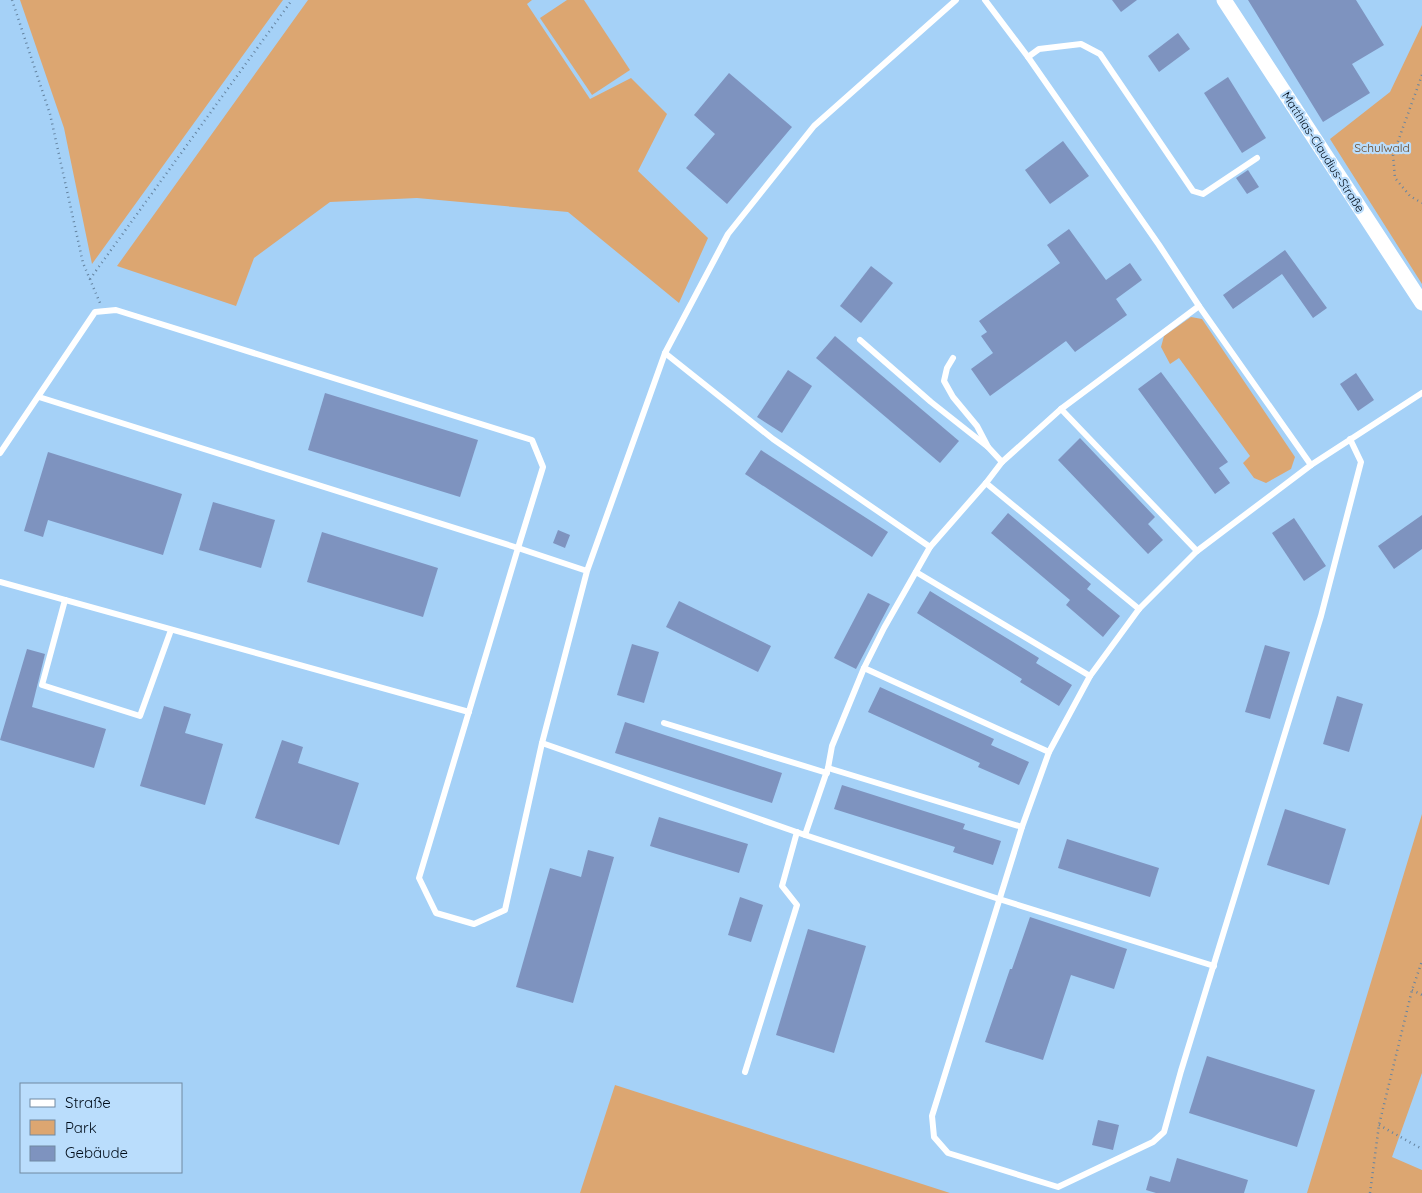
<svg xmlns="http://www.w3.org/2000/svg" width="1422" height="1193" viewBox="0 0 1422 1193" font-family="Quicksand,sans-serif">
  <rect width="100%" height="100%" fill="#a5d1f7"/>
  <g fill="#dca671">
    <path d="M20,0h263l-191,264 -28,-136z"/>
    <path d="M308,0h224l-5,4 63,95 41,-21 36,36 -29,57 70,67 -29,65 -111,-91 -151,-14 -87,4 -76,56 -18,48 -119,-40z"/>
    <path d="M567,0h17l46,70 -38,25 -52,-77z"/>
    <path d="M1422,25v259l-92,-145 60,-47z"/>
    <path d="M1191,317l11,2 93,138 -4,12 -25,14 -12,-5 -11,-15 7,-7 -71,-98 -9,6 -9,-17 3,-11z"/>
    <path d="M1422,814v259l-30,84 30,13v23h-115z"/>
    <path d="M615,1085l335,108h-370z"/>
  </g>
  <g fill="#7e93bf">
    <path d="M1112,0h25l-16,12z"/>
    <path d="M1248,0h108l28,45 -32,19 18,29 -47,29z"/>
    <path d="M1178,33l12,16 -31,23 -11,-16z"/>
    <path d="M729,73l63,54 -65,77 -41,-36 29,-34 -21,-19z"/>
    <path d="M1228,77l38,61 -24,15 -38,-60z"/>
    <path d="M1063,141l26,35 -39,28 -25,-34z"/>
    <path d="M1248,170l11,17 -12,7 -11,-16z"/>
    <path d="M1069,229l37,51 24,-17 12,17 -26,19 11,16 -52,37 -9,-11 -76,55 -19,-27 22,-16 -12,-17 6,-4 -8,-11 81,-58 -13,-18z"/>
    <path d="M1285,250l42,58 -14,10 -31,-44 -49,35 -10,-14z"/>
    <path d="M871,266l22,17 -32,40 -21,-17z"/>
    <path d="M835,336l124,105 -19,22 -124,-105z"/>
    <path d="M788,370l24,16 -30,47 -25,-16z"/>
    <path d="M1161,372l67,90 -9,6 11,15 -15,11 -77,-105z"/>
    <path d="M1356,373l18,27 -16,11 -18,-27z"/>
    <path d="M325,393l153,47 -18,57 -152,-47z"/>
    <path d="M1080,438l75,79 -7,7 15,16 -15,14 -90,-94z"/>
    <path d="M761,450l127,82 -16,25 -127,-83z"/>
    <path d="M48,452l134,42 -19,61 -115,-35 -5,17 -19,-6z"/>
    <path d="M213,502l62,18 -14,48 -62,-18z"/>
    <path d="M1008,513l83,71 -4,5 33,27 -17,21 -37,-32 4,-5 -79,-67z"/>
    <path d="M1422,515v34l-28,20 -16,-23z"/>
    <path d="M1294,518l32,48 -22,15 -32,-48z"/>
    <path d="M558,530l12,5 -5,13 -12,-5z"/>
    <path d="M322,532l116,36 -15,49 -116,-35z"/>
    <path d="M930,591l109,67 -3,5 36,22 -13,21 -39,-24 2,-3 -105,-66z"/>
    <path d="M868,593l22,11 -34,65 -22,-11z"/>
    <path d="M679,601l92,45 -13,26 -92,-45z"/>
    <path d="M632,644l27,8 -15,51 -27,-8z"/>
    <path d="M1265,645l25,7 -20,67 -25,-7z"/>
    <path d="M27,649l18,5 -13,53 74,22 -12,39 -94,-28z"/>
    <path d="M880,687l114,52 -3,6 38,17 -10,23 -41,-18 2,-4 -112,-51z"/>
    <path d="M1337,696l26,8 -14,48 -26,-8z"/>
    <path d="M164,706l27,8 -6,19 38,11 -18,61 -65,-19z"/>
    <path d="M625,722l157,51 -10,30 -157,-50z"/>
    <path d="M282,740l21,7 -5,16 61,20 -20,62 -84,-27z"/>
    <path d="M842,785l123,39 -2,5 38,12 -8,24 -40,-13 2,-5 -121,-38z"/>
    <path d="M1285,809l61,20 -17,56 -62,-20z"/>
    <path d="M659,817l89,27 -9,29 -89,-27z"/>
    <path d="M1067,839l92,29 -9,29 -92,-29z"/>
    <path d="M588,850l26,7 -41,146 -57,-16 34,-119 31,9z"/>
    <path d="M740,897l23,8 -12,37 -23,-7z"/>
    <path d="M1030,917l97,32 -13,40 -43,-14 -28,85 -58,-18 25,-73h2z"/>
    <path d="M808,929l58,17 -32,107 -58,-18z"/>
    <path d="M1207,1056l108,34 -18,57 -108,-34z"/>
    <path d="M1098,1120l21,5 -6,25 -21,-5z"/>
    <path d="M1177,1158l71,22 -4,13h-88l-10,-3 4,-14 20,6z"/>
  </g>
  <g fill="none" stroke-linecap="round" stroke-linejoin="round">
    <g stroke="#6584a1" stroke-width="2.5" stroke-dasharray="1 4" stroke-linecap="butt">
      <path d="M12,0l38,114 33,149 17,40"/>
      <path d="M1422,75l-29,80 2,23 15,18 12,7"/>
      <path d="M90,279l202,-279"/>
      <path d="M1412,990l10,5"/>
      <path d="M1379,1125l43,24"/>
      <path d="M1370,1193l9,-68 33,-135 10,-29"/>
    </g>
    <g stroke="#fff" stroke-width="6">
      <path d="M985,0l43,57 131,188 40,61 112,159"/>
      <path d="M1028,57l11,-8 42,-5 19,10 93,137 10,3 54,-36"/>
      <path d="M860,340l71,62 57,45"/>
      <path d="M665,353l108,86 157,108"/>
      <path d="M953,358l-6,10 -3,13 9,16 24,29 11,21 14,15"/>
      <path d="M1061,409l136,142"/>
      <path d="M1350,439l11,23 -40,154 -140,455 -17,61 -11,10 -95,45 -110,-34 -14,-16 -2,-21 90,-289 27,-75 41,-76 49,-67 58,-58 114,-86 111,-72"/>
      <path d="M0,453l95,-141 21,-2 416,130 11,27 -25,81 -479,-151"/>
      <path d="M986,483l153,126"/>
      <path d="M587,571l-69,-23 -99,330 17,35 38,11 31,-14 37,-167 45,-172 78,-218 63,-119 86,-108 142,-126"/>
      <path d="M916,572l174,104"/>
      <path d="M0,582l469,130"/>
      <path d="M65,600l-23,85 98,31 31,-86"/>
      <path d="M864,668l185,84"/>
      <path d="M664,723l163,50"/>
      <path d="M542,743l263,92 194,64 215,67"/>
      <path d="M828,768l194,59"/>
      <path d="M805,835l23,-67 4,-22 32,-78 20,-40 46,-81 56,-64 16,-21 59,-53 138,-103"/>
      <path d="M745,1072l52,-167 -15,-19 15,-54"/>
    </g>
    <path stroke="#fff" stroke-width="15" d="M1224,0l198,303"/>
  </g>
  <g text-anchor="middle" stroke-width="4.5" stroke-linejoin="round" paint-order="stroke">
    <g font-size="12" fill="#684725" stroke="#baddfc">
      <text x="1382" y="152">Schulwald</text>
    </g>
    <g font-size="12" fill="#010d1a" stroke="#baddfc">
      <text transform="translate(1323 152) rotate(57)" y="4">Matthias-Claudius-Straße</text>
    </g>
  </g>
  <rect x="20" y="1083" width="162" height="90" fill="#baddfc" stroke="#708aa2"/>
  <rect x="30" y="1099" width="25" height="8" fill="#ffffff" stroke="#708aa2"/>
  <text x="65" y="1108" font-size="15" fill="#010d1a">Straße</text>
  <rect x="30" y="1120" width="25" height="15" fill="#dca671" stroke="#708aa2"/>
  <text x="65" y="1133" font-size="15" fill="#010d1a">Park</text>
  <rect x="30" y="1146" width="25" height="15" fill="#7e93bf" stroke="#708aa2"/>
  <text x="65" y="1158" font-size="15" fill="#010d1a">Gebäude</text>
</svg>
